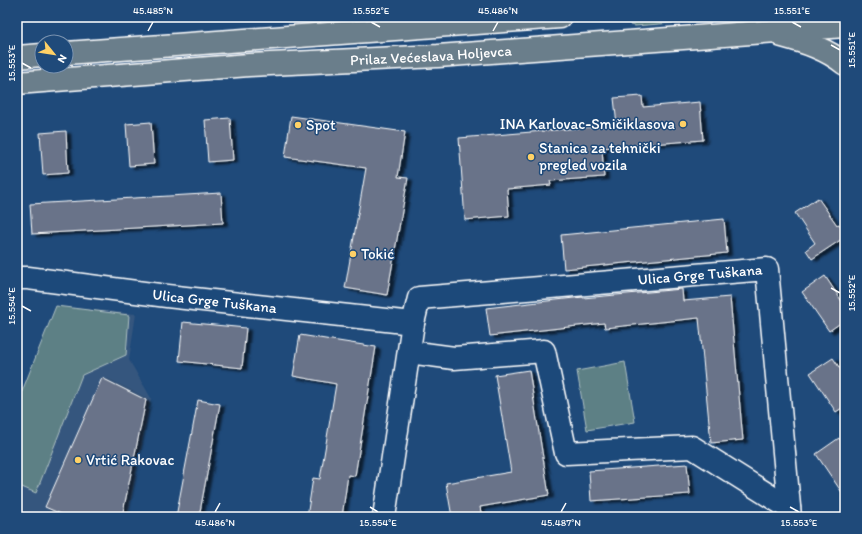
<svg xmlns="http://www.w3.org/2000/svg" width="862" height="534" viewBox="0 0 862 534" font-family="Itim,sans-serif">
  <defs>
    <filter id="shadow"><feDropShadow dx="4.5" dy="2.5" stdDeviation="1" flood-color="#0009"/></filter>
  </defs>
  <rect width="100%" height="100%" fill="#1f4a7a"/>
  <filter id="ink" filterUnits="userSpaceOnUse"><feTurbulence type="fractalNoise" baseFrequency=".025" numOctaves="2"/><feDisplacementMap in="SourceGraphic" scale="8" xChannelSelector="R" yChannelSelector="G"/><feConvolveMatrix kernelMatrix="1 2 1 2 8 2 1 2 1" color-interpolation-filters="sRGB"/></filter>
  <g filter="url(#ink)">
    <path fill="#35567e" d="M56,306l80,8 -7,46 22,38 -23,119h-101l-10,-4v-106z"/>
    <g fill="#5d8085" stroke="#aec0c2">
      <path d="M664,17h81l-110,9 -5,-1 1,-5 3,-1z"/>
      <path d="M56,306l73,9 -3,40 -44,20 -46,118 -19,-8v-81z"/>
      <path d="M625,362l10,60 -48,8 -10,-59z"/>
    </g>
    <g fill="#697389" stroke="#fff" filter="url(#shadow)">
      <path d="M642,96l1,11 57,-5 3,38 -101,8 2,29 -54,4 1,4 -44,4 2,27 -44,4 -6,-82 158,-13 -3,-27z"/>
      <path d="M291,116l114,16 -7,45 10,1 -21,117 -42,-7 21,-120 -81,-11z"/>
      <path d="M230,118l3,42 -25,2 -3,-42z"/>
      <path d="M151,122l3,42 -25,2 -3,-42z"/>
      <path d="M66,131l2,42 -25,2 -3,-42z"/>
      <path d="M221,193l2,30 -191,11 -2,-30z"/>
      <path d="M818,198l19,27 2,-1 6,9v4l-33,22 -6,-9 9,-7 -20,-30z"/>
      <path d="M724,219l3,34 -163,16 -3,-34z"/>
      <path d="M825,276l20,30v14l-16,11 -27,-39z"/>
      <path d="M682,289l1,12 47,-4 13,143 -32,3 -12,-125 -94,10 -1,-5 -114,13 -4,-28 88,-10 9,-1v1z"/>
      <path d="M183,322l63,6 -4,40 -63,-7z"/>
      <path d="M300,335l76,12 -21,129 -7,-1 -6,42h-35l6,-39 7,1 16,-95 -43,-8z"/>
      <path d="M833,358l12,18v30l-9,6 -26,-39z"/>
      <path d="M529,370l20,125 -69,12 2,10h-30l-6,-34 65,-11 -16,-97z"/>
      <path d="M102,378l44,22 -24,117h-54l-23,-10z"/>
      <path d="M198,400l22,4 -21,113h-23z"/>
      <path d="M839,438l6,10v49l-29,-43z"/>
      <path d="M687,464l3,30 -99,7 -2,-30z"/>
    </g>
    <g fill="none" stroke-linecap="round" stroke-linejoin="round">
      <defs>
        <g id="minor">
          <path id="s1" d="M17,278h11l139,18 246,27"/>
          <path d="M409,352l45,6 90,-7 22,102 126,-6 97,61"/>
          <path id="s2" d="M384,517l29,-194 6,-25 348,-29 23,248"/>
        </g>
        <g id="highway">
          <path d="M782,36c22,6 45,13 63,28"/>
          <path d="M66,53l494,-36"/>
          <path d="M17,57l25,-2"/>
          <path id="s3" d="M17,83l232,-18 189,-9 407,-30"/>
        </g>
      </defs>
      <use href="#minor" stroke="#fff" stroke-width="25"/>
      <use href="#highway" stroke="#fff" stroke-width="25"/>
      <use href="#minor" stroke="#1f4a7a" stroke-width="22"/>
      <use href="#highway" stroke="#6b7e8b" stroke-width="22"/>
    </g>
  </g>
  <path fill="none" stroke="#fff" stroke-width="1.5" d="M371,22l9,5M792,22l9,5M148,31l5,-9M493,31l5,-9M831,45l9,5M22,63l9,5M831,288l9,5M22,306l9,5M370,507l8,5M790,507l9,5M215,512l5,-9M561,512l5,-9"/>
  <g fill="#ffd166" stroke="#1f4a7a" stroke-width="1.5">
    <circle cx="683" cy="124" r="4"/>
    <circle cx="298" cy="125" r="4"/>
    <circle cx="531" cy="157" r="4"/>
    <circle cx="353" cy="254" r="4"/>
    <circle cx="78" cy="460" r="4"/>
  </g>
  <g text-anchor="middle" stroke-width="3" stroke-linejoin="round" paint-order="stroke">
    <g font-size="15" fill="#fff" stroke="#1f4a7a">
      <text dy="5" stroke="none"><textPath href="#s3" startOffset="415">Prilaz Većeslava Holjevca</textPath></text>
      <text dy="5" stroke="none"><textPath href="#s2" startOffset="504">Ulica Grge Tuškana</textPath></text>
      <text dy="5" stroke="none"><textPath href="#s1" startOffset="199">Ulica Grge Tuškana</textPath></text>
    </g>
    <g font-size="15" fill="#fff" stroke="#1f4a7a" text-anchor="start">
      <text x="675" y="129" text-anchor="end">INA Karlovac-Smičiklasova</text>
      <text x="306" y="130">Spot</text>
      <text x="539" y="153">Stanica za tehnički<tspan x="539" dy="17">pregled vozila</tspan></text>
      <text x="361" y="259">Tokić</text>
      <text x="86" y="465">Vrtić Rakovac</text>
    </g>
  </g>
  <rect width="862" height="534" fill="none" stroke="#1f4a7a" stroke-width="44"/>
  <g transform="translate(54 54) rotate(120)"><circle r="19" fill="#1f4a7a" stroke="#7992af"/>
  <path d="M0-3L7 15L0 10L-7 15Z" fill="#ffd166"/>
  <text y="-6" font-size="11" font-weight="bold" text-anchor="middle" fill="#ffffff">N</text>
  </g>
  <rect x="22" y="22" width="818" height="490" fill="none" stroke="#fff" stroke-width="1.5"/>
  <g font-size="10" text-anchor="middle" fill="#fff">
    <text x="153" y="14">45.485°N</text>
    <text x="371" y="14">15.552°E</text>
    <text x="498" y="14">45.486°N</text>
    <text x="792" y="14">15.551°E</text>
    <text transform="translate(851 50) rotate(-90)" y="4">15.551°E</text>
    <text transform="translate(11 63) rotate(-90)" y="4">15.553°E</text>
    <text transform="translate(851 293) rotate(-90)" y="4">15.552°E</text>
    <text transform="translate(11 306) rotate(-90)" y="4">15.554°E</text>
    <text x="215" y="526">45.486°N</text>
    <text x="378" y="526">15.554°E</text>
    <text x="561" y="526">45.487°N</text>
    <text x="799" y="526">15.553°E</text>
  </g>
</svg>
